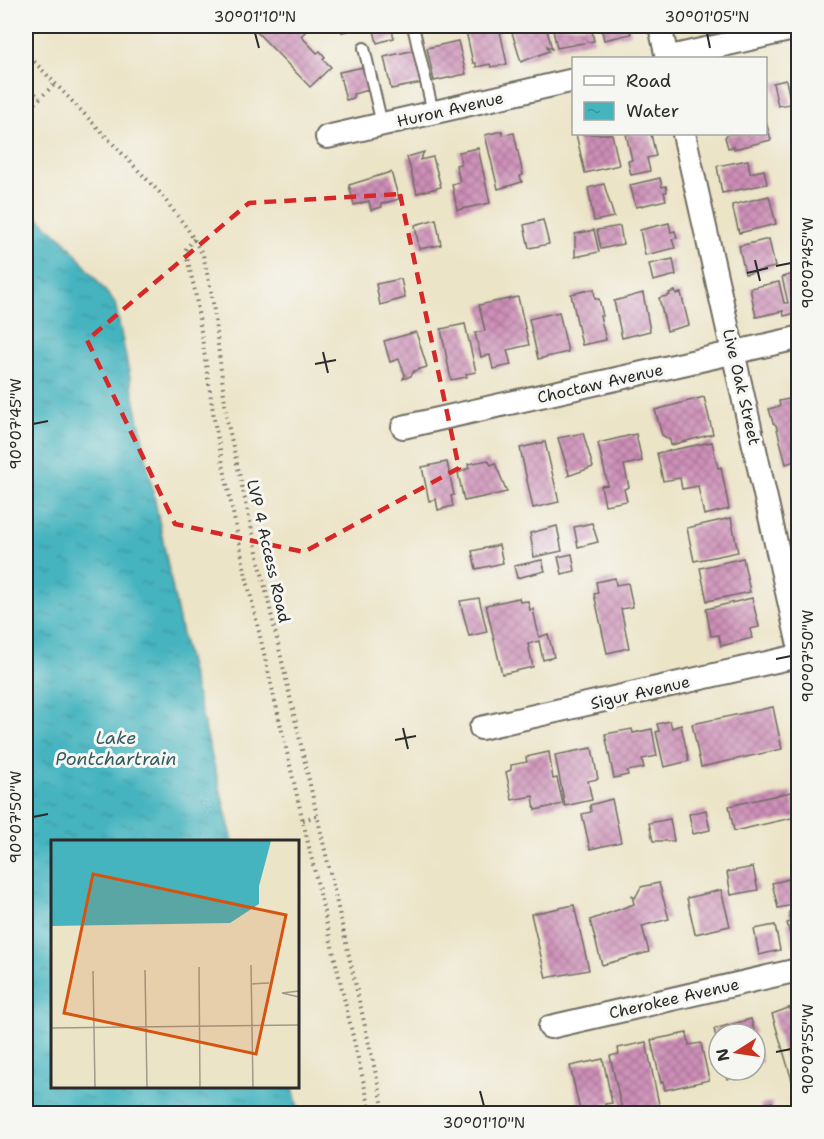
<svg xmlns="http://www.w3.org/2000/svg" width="824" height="1139" viewBox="0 0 824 1139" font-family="'Shantell Sans',sans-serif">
  <defs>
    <pattern id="water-ripples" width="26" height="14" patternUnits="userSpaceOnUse" patternTransform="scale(1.5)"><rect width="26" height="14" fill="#45b4bf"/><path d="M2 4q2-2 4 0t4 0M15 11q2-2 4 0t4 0" fill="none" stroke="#3a939b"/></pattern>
    <pattern id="building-cross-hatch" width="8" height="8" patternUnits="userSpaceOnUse" patternTransform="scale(1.5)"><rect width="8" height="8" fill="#cd8fb7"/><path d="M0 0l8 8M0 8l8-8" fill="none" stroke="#a77595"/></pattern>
  </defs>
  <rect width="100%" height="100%" fill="#f6f6f2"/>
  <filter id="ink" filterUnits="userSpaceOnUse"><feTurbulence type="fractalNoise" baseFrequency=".0167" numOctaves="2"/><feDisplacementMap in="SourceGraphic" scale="12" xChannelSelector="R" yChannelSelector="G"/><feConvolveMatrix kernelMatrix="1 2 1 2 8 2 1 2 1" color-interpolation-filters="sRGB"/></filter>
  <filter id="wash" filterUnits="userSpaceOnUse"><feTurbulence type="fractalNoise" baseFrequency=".008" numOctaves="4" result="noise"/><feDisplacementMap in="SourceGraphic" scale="24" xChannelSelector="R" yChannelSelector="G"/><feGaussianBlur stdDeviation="1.35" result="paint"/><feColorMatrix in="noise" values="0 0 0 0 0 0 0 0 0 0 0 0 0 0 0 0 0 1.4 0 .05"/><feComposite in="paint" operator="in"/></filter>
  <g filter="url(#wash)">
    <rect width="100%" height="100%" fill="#ece4c7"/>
    <path fill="url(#water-ripples)" stroke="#387075" stroke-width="1.5" d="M26,207l40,35 49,61 67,332 51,207h-181v244l241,1 6,26h-273z"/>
    <g id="blocks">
      <g fill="url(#building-cross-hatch)">
        <path d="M251,26h40l6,5 5,-5h4l3,2 -8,8 16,17 3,-2 5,6 -2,2 8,8 -21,20z"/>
        <path d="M340,26h27l-25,6z"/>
        <path d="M373,26h18l3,12 -17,5z"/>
        <path d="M482,26h17l8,38 -16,3 -1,-3 -14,3v-4h-3l-7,-32 16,-3z"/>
        <path d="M510,26h36l6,23 -5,-3 2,5 -28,11z"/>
        <path d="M552,26h39l3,15 -37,7z"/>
        <path d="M601,26h28l2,8 -27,6z"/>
        <path d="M458,41l8,33 -32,7 -7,-33z"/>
        <path d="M415,50l7,33 -31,6 -7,-32z"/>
        <path d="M364,67l5,23 -16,4 1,4 -8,2 -7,-28z"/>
        <path d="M786,80l5,24 -13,2 -5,-23z"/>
        <path d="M766,122l5,18 -37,9v-2l-6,1 -3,-11 4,-3h37z"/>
        <path d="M502,131l1,4 11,-2 9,42 -3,1 2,6 -24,7 -13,-54z"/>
        <path d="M576,134h36l7,31 -34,8z"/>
        <path d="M626,134h25l5,22 -9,2 3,13 -19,4 -3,-14 4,-1z"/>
        <path d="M478,148l12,55 -33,7 -5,-26 8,-2 -4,-17 5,-1 -2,-12z"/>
        <path d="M424,152l-4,8 13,-3 8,30 -24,6 -10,-36z"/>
        <path d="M748,160l2,13 14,-3 3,14 -45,9 -5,-27z"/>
        <path d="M391,172l8,27 -18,5 1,3 -11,3 -2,-9 -15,4 -5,-20z"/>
        <path d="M660,178l2,9 4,-1 1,6h-3l2,8 -30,7 -6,-22z"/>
        <path d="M604,184l10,33 -20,4 -6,-33z"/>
        <path d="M769,196l7,28 -37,9 -7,-28z"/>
        <path d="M436,219l5,26 -22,4 -4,-24z"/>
        <path d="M543,220l6,24 -20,4 -5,-23z"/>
        <path d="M669,223l2,9 4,-1 2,7 -5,1 3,9 -30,7 -5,-25z"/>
        <path d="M620,226l3,18 -22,5 -4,-19z"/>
        <path d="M594,230l5,22 -24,5v-23z"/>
        <path d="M769,239l6,28 -30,7 -6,-28z"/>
        <path d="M673,259l3,16 -23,6 -4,-17z"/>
        <path d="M798,273v28l-4,1 2,11 -12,3 -1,-5 -27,6 -6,-29 29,-6 5,21h4l-6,-26z"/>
        <path d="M401,279l4,19 -25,7 -4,-21z"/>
        <path d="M594,289l1,10h4l4,17h-3l6,24 -24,5 -11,-51z"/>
        <path d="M675,291l1,3 5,-1 8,32 -22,6 -8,-33 11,-3 -1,-2z"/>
        <path d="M643,293l7,38 -28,7 -8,-37z"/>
        <path d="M518,297l11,48 -22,5 4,15 -18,4 -3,-14 -9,2 -6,-24 10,-2 -6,-26z"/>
        <path d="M559,312l9,40 -30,7 -9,-40z"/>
        <path d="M465,324l11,48 -10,2 1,3 -16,3 -10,-51z"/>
        <path d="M416,332l11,35 -13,4 -3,5 -8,3 2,-4 -6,-16 -9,3 -6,-21z"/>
        <path d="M704,397l9,37 -42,11 -1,-5 -8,-5 -7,-25z"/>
        <path d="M798,397v63l-12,4 -10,-39 -3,-2 -4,-14 11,-3 -1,-5z"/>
        <path d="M583,433l10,34 -25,9 1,-2 -11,-36z"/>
        <path d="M636,434l6,27 -18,4 5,22 -5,2 3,12 -22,4 -4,-19 7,-1 -10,-42z"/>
        <path d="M545,442l14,60 -26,6 -13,-60z"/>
        <path d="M712,442l6,26 3,-1 8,42 -25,6 -6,-29 -16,3 -2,-11 -17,3 -6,-28z"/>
        <path d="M488,460l3,5 4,-2 12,29 -43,9 -6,-28 11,-5 -1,-4z"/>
        <path d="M447,462l7,33 -3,1 2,10 -15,4 -2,-11 -7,2 -7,-34z"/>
        <path d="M731,518l7,34 -44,9 -7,-33z"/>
        <path d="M592,523l6,19 -20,5 -4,-20z"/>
        <path d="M557,526l5,25 -28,6 -4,-24z"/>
        <path d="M499,545l4,18 -27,6 -4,-18z"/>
        <path d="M572,554l3,17 -13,3 -4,-17z"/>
        <path d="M743,558l7,34 -43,9 -7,-33z"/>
        <path d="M542,560l3,11 -28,7 -3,-12z"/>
        <path d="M615,578l1,7 12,-2 5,24 -12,2 8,39 -22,5 -13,-59 4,-1 -2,-11z"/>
        <path d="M479,598l8,34 -18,4 -9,-35z"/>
        <path d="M519,598l1,4 8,-1 2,9 3,-1 6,28 9,-3 6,23 -11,3 -4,-19 -11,3 5,23 -31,7 -16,-69z"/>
        <path d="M752,598l7,29 -9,2 2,9 -31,8 -2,-11 -8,1 -5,-27z"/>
        <path d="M773,707l9,42 -81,18 -9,-43z"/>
        <path d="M670,721l2,7 9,-3 8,36 -25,6 -8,-35 3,-1 -2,-7z"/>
        <path d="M632,729l1,4 19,-4 5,27 -15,3 2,9 -17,3 1,4 -14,3 -9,-44z"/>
        <path d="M592,748l6,31 -10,2 4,19 -27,6 -10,-51z"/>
        <path d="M549,752l4,27 4,-1 6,26 -28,6 -2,-14 -21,4 -6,-28 5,-2v-5l16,-3 -1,-5z"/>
        <path d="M791,792l5,25 -62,14 -5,-25z"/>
        <path d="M612,799l9,43 -31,7 -8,-35 9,-2 -1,-7z"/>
        <path d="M706,810l4,20 -17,4 -4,-20z"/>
        <path d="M670,819l4,22h-21l-4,-18z"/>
        <path d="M753,867l5,23 -27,5 -4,-23z"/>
        <path d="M798,877v27l-20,4 -6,-25z"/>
        <path d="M659,883l10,36 -27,7 7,26 -47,13 -12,-45 44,-16 -2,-8 3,2 6,-11z"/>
        <path d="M721,890l9,36 -35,8 -8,-36z"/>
        <path d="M574,905l15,65 -43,8 -15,-64z"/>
        <path d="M798,909v40h-1v-4l-4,1 -6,-23 4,-1 -2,-10z"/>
        <path d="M775,925l5,25 -21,5 -5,-26z"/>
        <path d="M791,1007l-1,2 8,-2v78l-4,2 -22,-73z"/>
        <path d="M751,1019l4,15h-36l-1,11 -4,-16z"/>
        <path d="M687,1033l2,12 12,-2 8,37 -44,10 -2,-8 -2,1 -10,-43z"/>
        <path d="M755,1039l7,23 -7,2z"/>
        <path d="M646,1042l15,72h-38l-13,-58 9,-2 -1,-6z"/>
        <path d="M603,1059l9,44 -7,1 1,7 -18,3 -1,-5 -7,2 -10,-45z"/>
        <path d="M725,1070h25l-2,4 -21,5z"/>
        <path d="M772,1102l2,12h-12l-2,-9z"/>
      </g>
    </g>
  </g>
  <g filter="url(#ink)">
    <use href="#blocks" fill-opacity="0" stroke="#6f6c62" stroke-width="1.5"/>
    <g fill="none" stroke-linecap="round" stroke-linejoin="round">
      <defs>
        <g id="service">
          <path d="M413,26l20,86"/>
          <path d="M364,48l18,76"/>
        </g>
        <g id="minor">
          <path d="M660,26l7,32"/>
          <path d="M666,58l132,-30"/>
          <path d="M684,134l114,507"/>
          <path d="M327,137l247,-57"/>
          <path d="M403,427l395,-89"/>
          <path d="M481,728l317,-72"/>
          <path d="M550,1027l248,-57"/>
        </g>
      </defs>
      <use href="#service" stroke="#6f6c62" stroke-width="14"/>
      <use href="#minor" stroke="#6f6c62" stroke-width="26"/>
      <g stroke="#6f6c62" stroke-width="4" stroke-dasharray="1.5 4.5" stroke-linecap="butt">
        <path d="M26,53l133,139 28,36 16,27 9,40 15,125 158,694"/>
        <path d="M26,86l14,12"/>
        <path d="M26,111l29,-27"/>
        <path d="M194,239l-9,11 10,41 20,134 31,151 125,538"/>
        <path d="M303,820l13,-4"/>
      </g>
      <use href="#service" stroke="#fff" stroke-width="10"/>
      <use href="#minor" stroke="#fff" stroke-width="22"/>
    </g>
  </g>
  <path fill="none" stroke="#d62828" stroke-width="4.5" stroke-dasharray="12 8" stroke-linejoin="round" d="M400,194l59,274 -155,84 -129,-28 -88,-184 162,-137z"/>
  <path fill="none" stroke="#2b2b2b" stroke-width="2" d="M255,33l4,15M707,33l3,15M755,260l5,21M776,266l15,-3M747,273l21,-5M323,352l5,21M315,364l21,-4M33,424l15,-3M776,659l15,-3M403,728l5,21M395,740l21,-4M33,817l15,-3M776,1052l15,-3M480,1091l4,15"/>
  <g text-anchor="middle" stroke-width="6" stroke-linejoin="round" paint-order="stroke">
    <g font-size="16" fill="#2b2b2b" stroke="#f6f6f2">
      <text transform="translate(450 109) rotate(-13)" y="6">Huron Avenue</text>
      <text transform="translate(600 383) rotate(-13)" y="6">Choctaw Avenue</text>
      <text transform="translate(742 387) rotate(77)" y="6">Live Oak Street</text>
      <text transform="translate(269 551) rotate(77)" y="6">LVP 4 Access Road</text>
      <text transform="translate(640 692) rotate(-13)" y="6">Sigur Avenue</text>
      <text transform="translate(674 998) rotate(-13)" y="6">Cherokee Avenue</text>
    </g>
    <g font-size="18" font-style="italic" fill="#345b5f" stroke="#f6f6f2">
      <text x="116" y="744">Lake<tspan x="116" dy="21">Pontchartrain</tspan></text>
    </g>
  </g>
  <g transform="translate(51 840)">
    <rect width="248" height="248" fill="#ece4c7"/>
    <path d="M0,1h220l-12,45v18l-29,19 -179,3z" fill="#45b4bf"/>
    <path fill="none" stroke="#9f9a89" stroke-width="1.5" d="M200,125l2,122M148,127l1,120M94,130l2,117M42,131l2,116M200,144l18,-1M248,151l-17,2 17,4M0,188l248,-3"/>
    <path fill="#d5540f" fill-opacity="0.15" stroke="#d5540f" stroke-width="3" d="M42,34l193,41 -30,139 -192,-41z"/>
    <rect width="248" height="248" fill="none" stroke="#2b2b2b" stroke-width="3"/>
  </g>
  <rect width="824" height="1139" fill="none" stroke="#f6f6f2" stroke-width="66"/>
  <rect x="572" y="57" width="195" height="78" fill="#f6f6f2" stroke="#a5a5a2" stroke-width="1.5"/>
  <rect x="584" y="76" width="30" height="9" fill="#ffffff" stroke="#a5a5a2" stroke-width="1.5"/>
  <text x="626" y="87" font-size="18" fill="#2b2b2b">Road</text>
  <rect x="584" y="102" width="30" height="18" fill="url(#water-ripples)" stroke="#a5a5a2" stroke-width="1.5"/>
  <text x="626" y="117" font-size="18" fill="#2b2b2b">Water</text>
  <g transform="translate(737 1052) rotate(258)"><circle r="28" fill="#f6f6f2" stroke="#a5a5a2" stroke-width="1.5"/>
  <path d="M0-4.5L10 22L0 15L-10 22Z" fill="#c8321e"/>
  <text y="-9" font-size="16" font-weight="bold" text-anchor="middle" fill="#2b2b2b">N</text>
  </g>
  <rect x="33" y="33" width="758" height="1073" fill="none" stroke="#2b2b2b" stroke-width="2"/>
  <g font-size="15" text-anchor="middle" fill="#2b2b2b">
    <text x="255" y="22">30°01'10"N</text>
    <text x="707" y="22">30°01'05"N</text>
    <text transform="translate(808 263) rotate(-90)" y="5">90°07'45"W</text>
    <text transform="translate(16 424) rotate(-90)" y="5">90°07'45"W</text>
    <text transform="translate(808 656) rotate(-90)" y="5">90°07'50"W</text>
    <text transform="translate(16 817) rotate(-90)" y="5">90°07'50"W</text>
    <text transform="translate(808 1049) rotate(-90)" y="5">90°07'55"W</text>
    <text x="484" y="1128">30°01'10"N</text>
  </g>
</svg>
